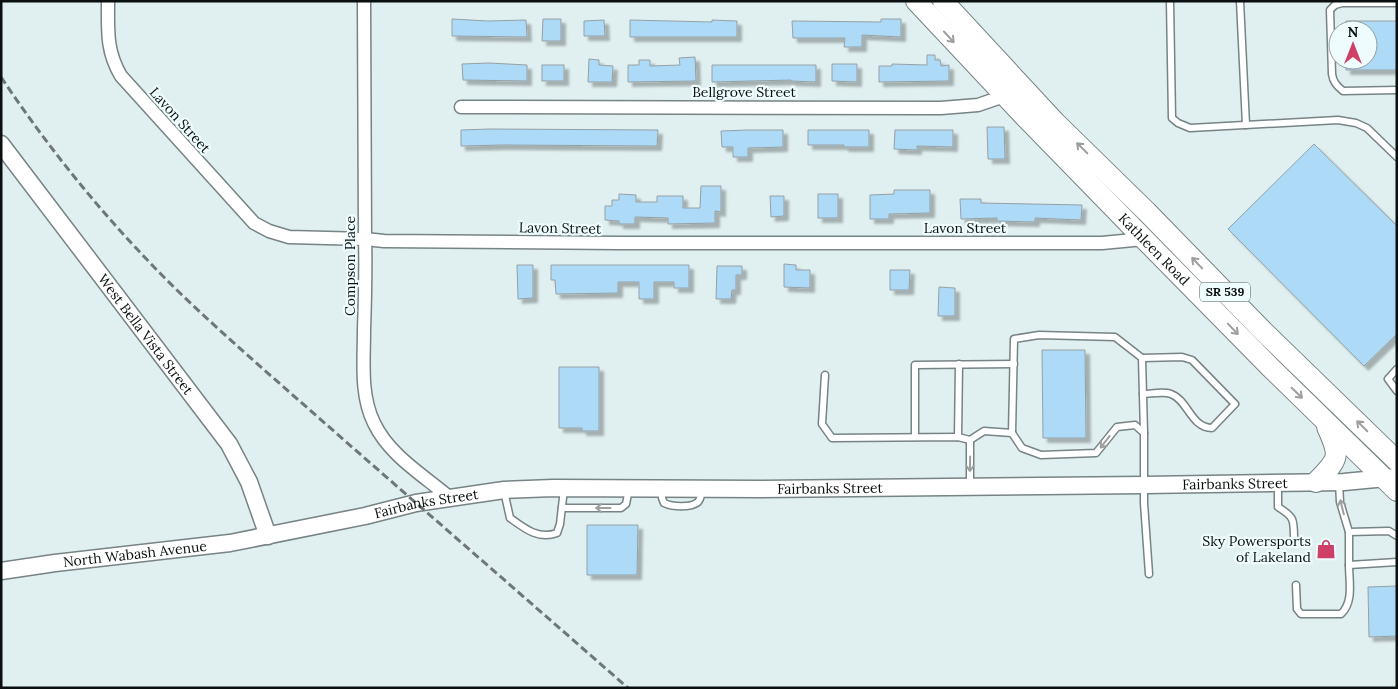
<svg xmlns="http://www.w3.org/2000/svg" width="1398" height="689" viewBox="0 0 1398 689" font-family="Lora,serif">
  <defs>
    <filter id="shadow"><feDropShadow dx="4.5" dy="4.5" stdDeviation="1" flood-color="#0004"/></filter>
  </defs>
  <rect width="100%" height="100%" fill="#e0eff0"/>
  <g fill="#acdaf7" stroke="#95a0a6" filter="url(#shadow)">
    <path d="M452,19l36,2 38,-1 1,17 -75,-1z"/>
    <path d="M543,19h18v22h-19z"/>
    <path d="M881,19h20v18l-39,-2v12h-18l1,-9h-52l-1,-17 89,1z"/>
    <path d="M604,20l1,16h-21v-15z"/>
    <path d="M630,20l82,2v-2l25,1v16h-107z"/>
    <path d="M1346,21h51v49h-51v-10h22v-30h-22z"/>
    <path d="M927,55h8v5h5l1,6 8,-1v16l-70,1v-16h13v-2l35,1z"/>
    <path d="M695,57l1,24 -68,1v-17h11v-5h11v6l30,-1 -1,-7z"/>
    <path d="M589,59l10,1v5l14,1 -1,16h-24z"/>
    <path d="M489,63l38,2v16l-64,-1 -1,-16z"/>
    <path d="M832,64h25v18l-25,-1z"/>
    <rect x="542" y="65" width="22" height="16"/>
    <path d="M712,65h104v17l-25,-1v-1l-79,2z"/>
    <path d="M987,127h17l1,32h-17z"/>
    <path d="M489,129l169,1 -1,16 -155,-1 -41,1v-16z"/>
    <path d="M748,130h35v17l-35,1v9h-15v-10h-11l-1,-16z"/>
    <path d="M808,130h61v17h-25v-2h-36z"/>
    <path d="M895,130h58v17l-36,-1v4l-23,-1z"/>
    <path d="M1314,144l83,82v108l-33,32 -136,-137z"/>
    <path d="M701,186h20v26l-6,-1v12l-47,1v-6l-33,-1v7h-16v-3l-14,-1v-14h7v-6h7v-6l17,1v7h21v-6h26v12h17z"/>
    <path d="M894,190h36v23l-41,1v5h-19v-24l24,-1z"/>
    <rect x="818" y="194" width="20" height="24"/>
    <path d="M770,196h14v20l-13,1z"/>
    <path d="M960,199h21v4l101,2 -1,15 -46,-2v4l-39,-1 1,-3 -36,1z"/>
    <path d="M784,264l12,1v5h14v18l-26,-1z"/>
    <path d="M517,265h16v33l-15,1z"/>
    <path d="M551,265h138v23h-15v-6h-20v17h-15v-17h-21v11l-62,1 -1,-14h-4z"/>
    <path d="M717,266h25v9h-6v15h-4l-1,9h-15z"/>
    <path d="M890,270h20l-1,20h-19z"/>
    <path d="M939,287l16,1v28h-17z"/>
    <path d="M1042,350h43l1,88h-43z"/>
    <path d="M559,367h40v64h-17v-3h-23z"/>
    <path d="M587,525h51l-1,50h-50z"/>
    <path d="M1397,586v50l-28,1 -1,-50z"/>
  </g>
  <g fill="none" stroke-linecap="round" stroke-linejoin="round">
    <defs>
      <g id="service">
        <path d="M1170,1l2,117 6,5 12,5 148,-8 18,3 11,5 30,29"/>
        <path d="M1240,1l6,124"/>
        <path d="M1397,3h-55l-7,2 -5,5 2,64c1,8 5,12 11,17l54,-1"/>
        <path d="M1142,358l40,-1 10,3 43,44 -23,24c-21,0 -24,-28 -41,-34 -8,-3 -20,0 -28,0"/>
        <path d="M1397,369l-9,10 9,12"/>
        <path d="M825,375l-3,49 10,14 126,-1 12,3 14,-9 28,2 10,15 19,7 55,-2 21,-26 18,-2 9,8v70l5,71"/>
        <path d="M1012,433l2,-94 25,-4 76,2 27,21 2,75"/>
        <path d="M915,437v-72l99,-1"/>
        <path d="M958,437l1,-73"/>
        <path d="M1278,483v24c16,10 16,12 16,31"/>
        <path d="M1339,483l1,19 9,30v33l48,-3"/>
        <path d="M970,487v-47"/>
        <path d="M662,490v8l2,5c8,4 27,5 34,-1 3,-3 3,-8 4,-12"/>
        <path d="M504,491l6,27c14,10 28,22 47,15l3,-9 4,-35"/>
        <path d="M562,508h59l5,-4 3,-15"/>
        <path d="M1349,532l40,-1 8,5"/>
        <path d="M1296,585l1,24 4,5h40c13,-12 8,-33 8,-49"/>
      </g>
      <g id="minor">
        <path d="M108,1c0,29 -2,50 13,75l133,147 15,8 20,6 76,2 19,2 235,2h483l42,-4"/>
        <path d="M364,1c0,80 1,159 1,238 1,31 0,61 -1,91 0,31 -4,65 10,93 15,32 49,52 75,74"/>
        <path d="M461,107l480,1 37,-3 32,-11"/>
      </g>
      <g id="tertiary">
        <path id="s1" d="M1,144l228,300 20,38 19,54"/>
        <path id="s2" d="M1,571l54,-8 175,-20 135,-27 51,-13 88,-13 49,-2 208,1 384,-4 199,-3 53,-5"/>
      </g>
      <g id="primary">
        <path id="s3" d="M916,1l108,115 120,123 126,128 127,124"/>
        <path d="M943,1l112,121 92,90 115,118 135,131"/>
        <path d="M1316,482c23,-23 25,-25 11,-55"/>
      </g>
    </defs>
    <use href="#service" stroke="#778384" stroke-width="9"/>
    <use href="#minor" stroke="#778384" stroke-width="15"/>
    <use href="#tertiary" stroke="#778384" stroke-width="19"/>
    <use href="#primary" stroke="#778384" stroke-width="22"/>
    <use href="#service" stroke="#fff" stroke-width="6"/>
    <use href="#minor" stroke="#fff" stroke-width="12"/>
    <use href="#tertiary" stroke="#fff" stroke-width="16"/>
    <use href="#primary" stroke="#fff" stroke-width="20"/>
    <path stroke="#6e7778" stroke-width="3" stroke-dasharray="8 4" stroke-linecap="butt" d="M1,77c52,78 113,152 180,217 50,48 103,93 155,139 97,85 195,170 292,255"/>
  </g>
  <defs><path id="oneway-shaft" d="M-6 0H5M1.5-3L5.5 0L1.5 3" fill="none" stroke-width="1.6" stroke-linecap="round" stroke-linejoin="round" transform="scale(1.25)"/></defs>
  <g stroke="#9d9f9f">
    <use href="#oneway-shaft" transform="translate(949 37) rotate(47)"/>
    <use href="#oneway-shaft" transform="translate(1082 148) rotate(-135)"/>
    <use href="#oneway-shaft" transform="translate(1197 263) rotate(-134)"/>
    <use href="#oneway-shaft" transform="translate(1233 329) rotate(46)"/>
    <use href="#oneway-shaft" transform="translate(1297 393) rotate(44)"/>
    <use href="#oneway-shaft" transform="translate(1362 426) rotate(-135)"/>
    <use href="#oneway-shaft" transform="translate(1105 442) rotate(128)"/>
    <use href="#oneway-shaft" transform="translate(970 464) rotate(91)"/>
    <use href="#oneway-shaft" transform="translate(1342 507) rotate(-104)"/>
    <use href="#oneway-shaft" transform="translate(603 508) rotate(-180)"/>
  </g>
  <defs>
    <symbol id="shop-bare" viewBox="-9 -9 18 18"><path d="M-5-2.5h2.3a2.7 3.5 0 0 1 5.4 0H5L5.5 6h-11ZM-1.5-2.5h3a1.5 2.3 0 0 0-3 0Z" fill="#ce4068" stroke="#eefcfd" stroke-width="2.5" paint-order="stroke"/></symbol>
  </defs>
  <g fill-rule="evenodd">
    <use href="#shop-bare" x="1312" y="535" width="28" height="28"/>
  </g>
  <g text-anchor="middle" stroke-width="4.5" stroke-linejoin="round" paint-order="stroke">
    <rect fill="#eefcfd" stroke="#4e5656" stroke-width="1" x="1200" y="282.5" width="50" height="19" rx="4"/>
    <g font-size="12" font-weight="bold" fill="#0a0f0f">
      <text x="1225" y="296">SR 539</text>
    </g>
    <g font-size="14" fill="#0a0f0f" stroke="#eefcfd">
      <text x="744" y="97">Bellgrove Street</text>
      <text transform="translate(180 120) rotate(48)" y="5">Lavon Street</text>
      <text transform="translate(560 228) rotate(1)" y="5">Lavon Street</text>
      <text x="965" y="233">Lavon Street</text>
      <text dy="5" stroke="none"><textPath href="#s3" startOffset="344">Kathleen Road</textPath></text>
      <text transform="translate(350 266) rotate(-90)" y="5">Compson Place</text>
      <text dy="5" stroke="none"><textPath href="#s1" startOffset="239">West Bella Vista Street</textPath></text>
      <text dy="5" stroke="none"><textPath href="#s2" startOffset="1241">Fairbanks Street</textPath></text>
      <text dy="5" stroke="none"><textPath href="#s2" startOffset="836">Fairbanks Street</textPath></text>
      <text dy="5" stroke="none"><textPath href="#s2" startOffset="431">Fairbanks Street</textPath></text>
      <text dy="5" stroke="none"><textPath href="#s2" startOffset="135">North Wabash Avenue</textPath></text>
    </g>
    <g font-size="14" fill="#0a0f0f" stroke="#eefcfd" text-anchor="end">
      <text x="1311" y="546">Sky Powersports<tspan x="1311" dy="16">of Lakeland</tspan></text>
    </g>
  </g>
  <rect width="1398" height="689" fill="none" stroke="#0a0f0f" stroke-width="5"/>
  <g transform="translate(1353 45)"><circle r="24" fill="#eefcfd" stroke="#939d9e"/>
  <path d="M0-4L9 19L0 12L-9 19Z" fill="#ce4068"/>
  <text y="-8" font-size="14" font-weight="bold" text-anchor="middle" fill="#0a0f0f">N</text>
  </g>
</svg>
